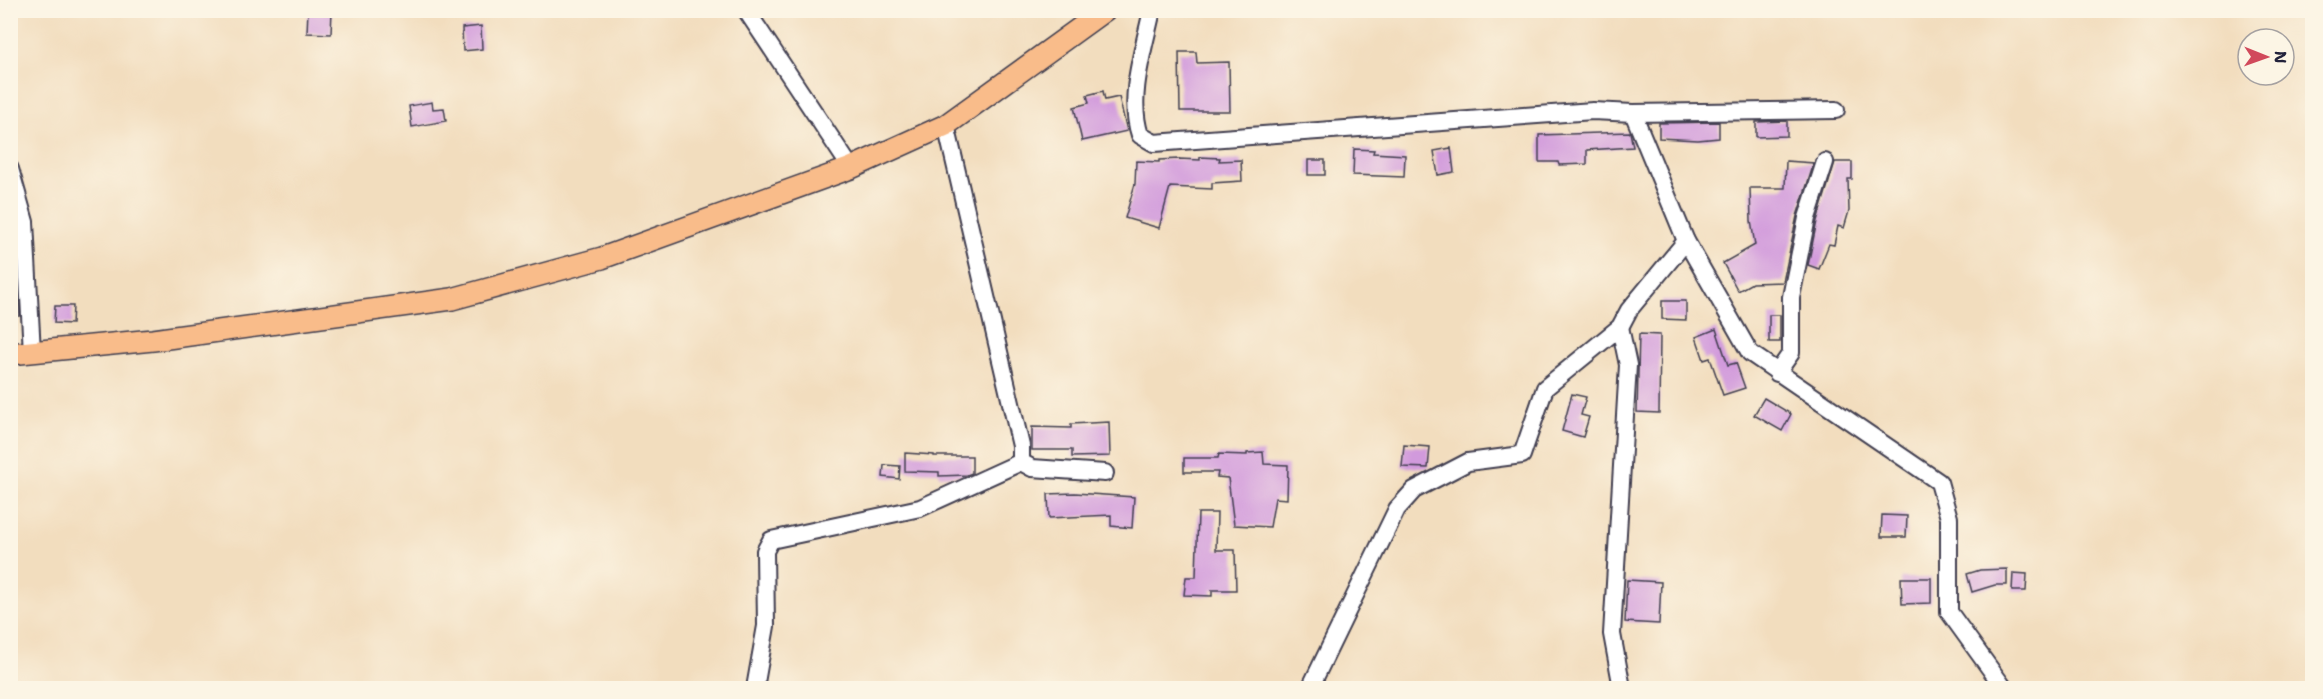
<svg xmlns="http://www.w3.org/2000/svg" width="2323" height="699" viewBox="0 0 2323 699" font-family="'Shantell Sans',sans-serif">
  <rect width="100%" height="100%" fill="#fcf5e5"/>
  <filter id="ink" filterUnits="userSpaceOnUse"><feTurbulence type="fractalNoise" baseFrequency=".0167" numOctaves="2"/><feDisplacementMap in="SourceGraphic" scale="12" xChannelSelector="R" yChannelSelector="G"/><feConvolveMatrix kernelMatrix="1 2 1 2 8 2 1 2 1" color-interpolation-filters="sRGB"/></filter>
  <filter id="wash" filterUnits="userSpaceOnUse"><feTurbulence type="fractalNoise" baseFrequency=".008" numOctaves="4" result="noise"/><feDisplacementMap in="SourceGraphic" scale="24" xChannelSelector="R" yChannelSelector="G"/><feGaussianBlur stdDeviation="1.35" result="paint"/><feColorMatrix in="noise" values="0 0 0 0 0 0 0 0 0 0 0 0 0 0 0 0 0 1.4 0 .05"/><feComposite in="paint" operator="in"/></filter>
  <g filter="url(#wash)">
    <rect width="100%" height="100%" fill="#f2ddbe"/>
    <g id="blocks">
      <g fill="#d19adc">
        <path d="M308,10h24l-1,24 -24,-1z"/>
        <path d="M481,26l1,23 -19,2 -1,-23z"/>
        <path d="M1179,52h17l1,11 32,-1 1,49h-50z"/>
        <path d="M1103,91l2,9 14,-3 8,34 -45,10 -8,-34 15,-4 -2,-8z"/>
        <path d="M432,102l1,7 11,-1 2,13 -34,6 -3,-21z"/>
        <path d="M1787,121v15l-31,1v-15z"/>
        <path d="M1719,122v16l-21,2 -39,-2v-15z"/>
        <path d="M1630,132l3,15 -46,3v14l-28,1 -1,-3h-19v-27z"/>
        <path d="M1451,148l3,24 -16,3 -4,-24z"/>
        <path d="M1354,149l20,1 -1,3 32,2 -1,22 -51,-2z"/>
        <path d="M1200,157l20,1 -1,3 22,-1 1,21 -30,2v6l-42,-2 -11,41 -34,-10 10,-34 1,-23 23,1v-2l20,-1 21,1z"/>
        <rect x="1308" y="160" width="17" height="15"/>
        <path d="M1786,161l28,2 -17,53 -14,66 -31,1 -14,8 -15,-28 32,-18 -4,-24 -1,-33h35z"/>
        <path d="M1835,162h17v17h-4l1,32 -5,17 -6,-2 -4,19 -5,-1 -10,25 -11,-4 9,-44z"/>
        <path d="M10,301h9l1,15h-10z"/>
        <path d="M1662,301h24v19l-24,-1z"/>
        <path d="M55,306h18l-1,18 -18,-1z"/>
        <rect x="1769" y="315" width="11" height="27"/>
        <path d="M1716,329l12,36 8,-2 9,25 -22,7 -13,-37 -6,2 -8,-23z"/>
        <path d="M1639,334l21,1 -1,78 -22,-1z"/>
        <path d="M1572,394l14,3 -5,18 8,2 -6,20 -21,-6z"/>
        <path d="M1764,398l27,16 -9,17 -28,-16z"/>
        <path d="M1109,422l1,34 -38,1v-7h-40v-23l39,1v-4z"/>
        <path d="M1404,445l26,2 -2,21 -26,-1z"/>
        <path d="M1263,452l1,12 24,1 -1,34 -12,-1 -5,29 -36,-2 -6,-47 -11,-1 1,-5h-34v-14h34l1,-4 28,1v-2z"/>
        <path d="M905,453l29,2v1h38v17l-5,2 -28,1v-4l-34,-1z"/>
        <path d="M884,465l16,1 -1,13 -16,-2z"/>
        <path d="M1075,493l59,4 -2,31 -21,-2v-11l-62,3 -1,-24z"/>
        <path d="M1198,513h19l-1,37h19l1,40h-24v6l-28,-1 2,-18h10z"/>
        <path d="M1882,515l25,1 -1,21h-25z"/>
        <path d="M2007,569v16h-12l-23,7 -5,-18 13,-4z"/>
        <path d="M2013,573l14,1 -1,17h-14z"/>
        <path d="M1901,578h30v25l-29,1z"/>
        <path d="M1627,580l34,2 -2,42 -34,-2z"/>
      </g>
    </g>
  </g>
  <g filter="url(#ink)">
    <use href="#blocks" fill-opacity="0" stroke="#413e4f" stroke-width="1.5"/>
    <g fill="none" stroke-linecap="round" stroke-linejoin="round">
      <defs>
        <g id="minor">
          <path d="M746,10l105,158"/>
          <path d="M1152,10c-8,39 -25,87 -12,125l14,8 439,-32 40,2 203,-3"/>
          <path d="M1633,113l53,128 64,112 189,129 10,36v94l55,76"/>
          <path d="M946,125l75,321v16"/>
          <path d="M10,169l15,53 7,130"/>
          <path d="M1620,327l8,38 -16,269 10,54"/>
          <path d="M1777,373l14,-20v-56l16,-79 18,-56"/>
          <path d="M1021,462l11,6 73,5"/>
          <path d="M755,688l11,-62 -1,-75 6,-11 149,-32 101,-46"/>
          <path d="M1310,688l87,-179 17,-19 54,-28 54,-7 23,-67 75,-61 9,-17 57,-69"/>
        </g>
        <path id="major" d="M10,354l143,-14 299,-41 150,-41 249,-90 95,-43 159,-115"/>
      </defs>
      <use href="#minor" stroke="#413e4f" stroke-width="20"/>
      <use href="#major" stroke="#413e4f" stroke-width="24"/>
      <use href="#minor" stroke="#fff" stroke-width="16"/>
      <use href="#major" stroke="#f9bc8a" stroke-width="21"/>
    </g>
  </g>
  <rect width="2323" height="699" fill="none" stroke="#fcf5e5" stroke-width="36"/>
  <g transform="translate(2266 57) rotate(91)"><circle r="28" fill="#fcf5e5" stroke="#a5a1a1" stroke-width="1.5"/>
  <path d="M0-4.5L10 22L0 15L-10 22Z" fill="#d1495b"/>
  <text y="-9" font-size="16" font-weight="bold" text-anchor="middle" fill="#22223b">N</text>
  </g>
</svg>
